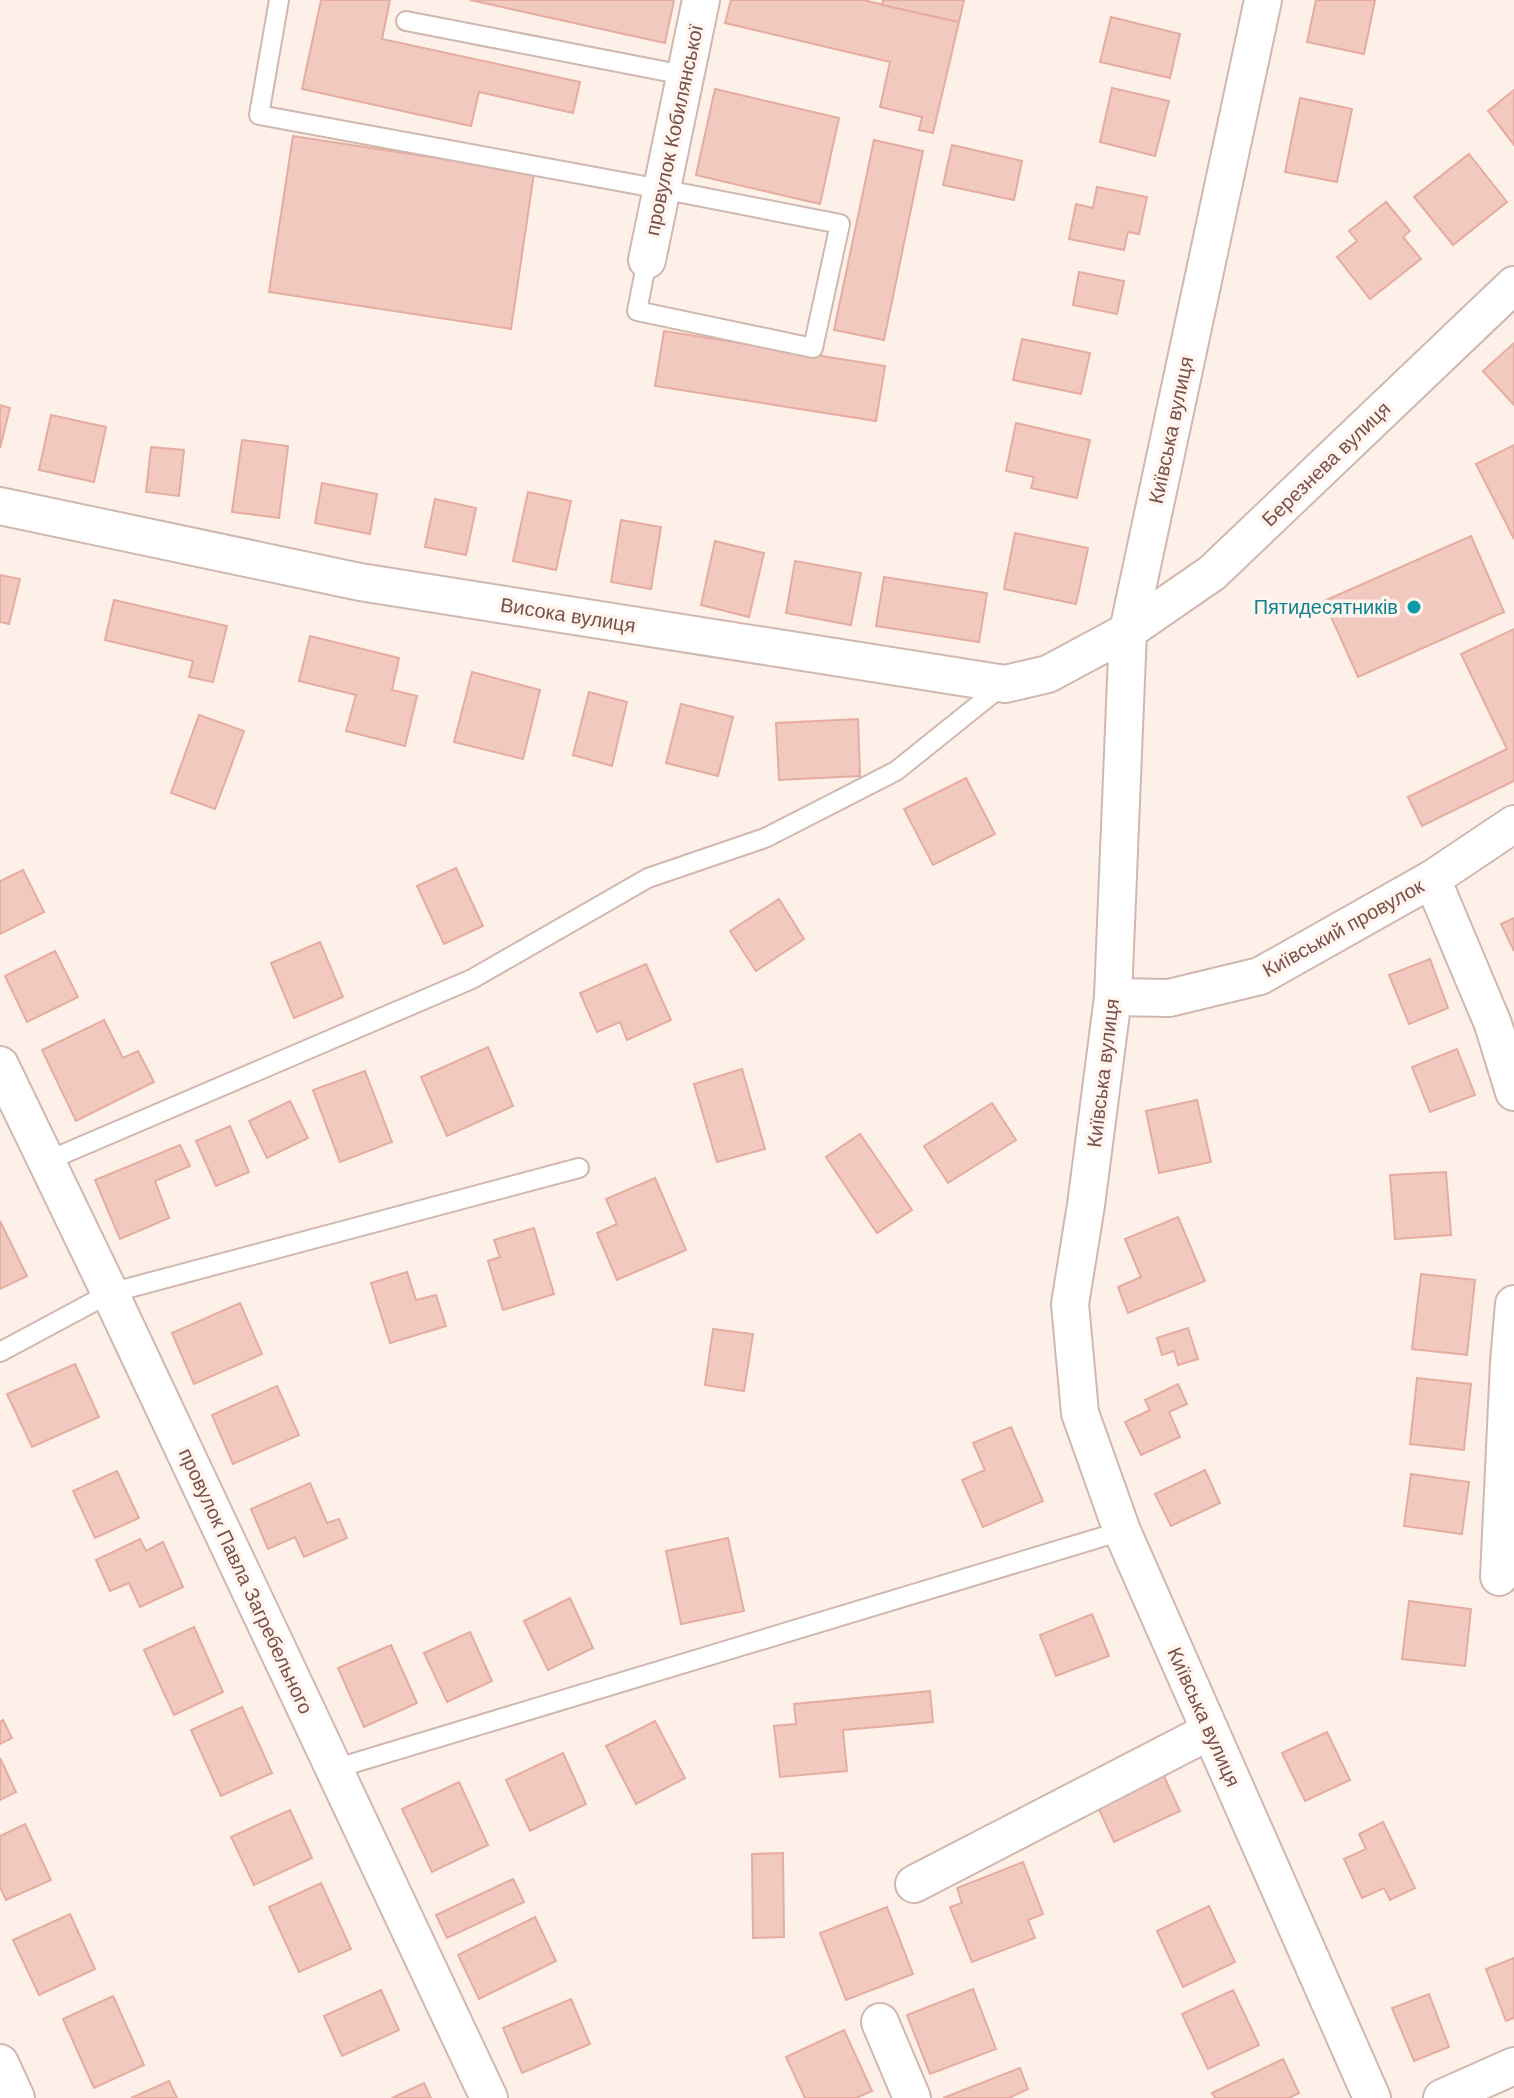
<svg xmlns="http://www.w3.org/2000/svg" width="1514" height="2098" viewBox="0 0 1514 2098" font-family="Helvetica,sans-serif">
  <rect width="100%" height="100%" fill="#fdf0e8"/>
  <g fill="#f2c9bf" stroke="#e5ac9f" stroke-width="2">
    <path d="M321,0h69l-8,39 198,43 -7,31 -94,-21 -8,34 -169,-37z"/>
    <path d="M470,0h204l-9,43z"/>
    <path d="M731,0h132l96,22 -26,111 -14,-3 3,-13 -42,-10 10,-45 -165,-39z"/>
    <path d="M883,0h81l-5,22 -77,-17z"/>
    <path d="M1316,0h59l-11,54 -57,-12z"/>
    <path d="M1111,17l69,17 -10,44 -70,-16z"/>
    <path d="M1112,88l57,13 -14,55 -55,-14z"/>
    <path d="M715,89l124,29 -19,86 -124,-29z"/>
    <path d="M1514,90v55l-26,-34z"/>
    <path d="M1300,98l52,11 -15,73 -52,-10z"/>
    <path d="M293,136l241,37 -23,156 -242,-37z"/>
    <path d="M874,140l49,11 -39,189 -50,-10z"/>
    <path d="M952,145l70,16 -8,39 -71,-15z"/>
    <path d="M1469,154l38,48 -54,43 -39,-48z"/>
    <path d="M1097,187l50,10 -8,37 -11,-2 -4,18 -55,-11 7,-35 17,4z"/>
    <path d="M1386,202l24,29 -7,6 18,22 -51,40 -33,-42 20,-16 -8,-10z"/>
    <path d="M1079,272l45,9 -7,33 -44,-9z"/>
    <path d="M664,331l221,35 -9,55 -221,-35z"/>
    <path d="M1022,339l68,14 -9,41 -68,-14z"/>
    <path d="M1514,343v62l-31,-34z"/>
    <path d="M0,405l10,3 -10,40z"/>
    <path d="M51,415l55,12 -12,55 -55,-12z"/>
    <path d="M1016,423l74,17 -13,58 -46,-10 3,-11 -28,-6z"/>
    <path d="M242,440l46,6 -9,72 -47,-6z"/>
    <path d="M1514,445v94l-38,-75z"/>
    <path d="M151,447l33,3 -5,46 -33,-4z"/>
    <path d="M322,483l55,11 -7,40 -55,-11z"/>
    <path d="M528,492l43,9 -15,69 -43,-9z"/>
    <path d="M435,499l41,9 -10,47 -41,-8z"/>
    <path d="M621,520l40,7 -10,62 -40,-7z"/>
    <path d="M1015,533l73,15 -12,56 -72,-15z"/>
    <path d="M1471,536l33,76 -146,65 -34,-76z"/>
    <path d="M715,541l49,12 -15,64 -48,-12z"/>
    <path d="M795,561l66,12 -10,52 -65,-12z"/>
    <path d="M0,575l20,4 -11,45 -9,-2z"/>
    <path d="M884,577l103,16 -8,49 -103,-16z"/>
    <path d="M114,600l113,26 -14,56 -24,-5 4,-16 -88,-21z"/>
    <path d="M1514,629v152l-92,45 -14,-29 99,-48 -46,-95z"/>
    <path d="M310,636l89,22 -7,32 25,6 -12,50 -59,-15 10,-36 -57,-14z"/>
    <path d="M472,672l68,18 -17,69 -69,-17z"/>
    <path d="M589,692l38,10 -15,64 -39,-11z"/>
    <path d="M681,704l52,13 -15,59 -52,-13z"/>
    <path d="M199,715l45,16 -29,78 -44,-16z"/>
    <path d="M858,719l2,57 -81,4 -3,-57z"/>
    <path d="M966,778l29,56 -62,31 -29,-56z"/>
    <path d="M456,868l27,58 -39,18 -27,-58z"/>
    <path d="M23,870l21,42 -44,22v-53z"/>
    <path d="M779,899l25,40 -48,32 -26,-40z"/>
    <path d="M1514,918v33l-13,-27z"/>
    <path d="M320,942l23,55 -49,21 -23,-55z"/>
    <path d="M55,951l23,46 -51,25 -22,-46z"/>
    <path d="M1430,959l18,49 -39,16 -20,-49z"/>
    <path d="M646,964l25,56 -44,20 -7,-18 -23,10 -17,-39z"/>
    <path d="M104,1020l19,38 15,-7 16,31 -78,39 -34,-71z"/>
    <path d="M488,1047l25,59 -66,30 -26,-59z"/>
    <path d="M1457,1049l18,46 -45,17 -18,-45z"/>
    <path d="M742,1069l23,80 -48,13 -23,-78z"/>
    <path d="M365,1071l27,71 -52,20 -27,-72z"/>
    <path d="M1197,1100l14,62 -52,11 -13,-62z"/>
    <path d="M290,1101l18,37 -41,20 -18,-37z"/>
    <path d="M992,1103l24,37 -68,43 -24,-37z"/>
    <path d="M230,1126l19,46 -33,14 -20,-45z"/>
    <path d="M860,1134l52,76 -35,23 -51,-76z"/>
    <path d="M180,1145l10,21 -35,15 14,37 -49,21 -25,-59z"/>
    <path d="M1446,1172l5,63 -56,4 -5,-64z"/>
    <path d="M655,1178l31,72 -69,30 -20,-47 20,-9 -11,-25z"/>
    <path d="M1178,1217l27,64 -77,32 -10,-26 23,-10 -16,-38z"/>
    <path d="M0,1221l27,55 -27,13z"/>
    <path d="M534,1228l20,66 -51,16 -15,-49 12,-4 -6,-17z"/>
    <path d="M407,1272l9,28 20,-5 10,31 -56,17 -19,-60z"/>
    <path d="M1421,1274l54,6 -8,75 -55,-6z"/>
    <path d="M240,1303l22,51 -68,30 -22,-51z"/>
    <path d="M1188,1328l10,31 -20,6 -4,-14 -12,4 -5,-17z"/>
    <path d="M713,1329l40,5 -9,57 -39,-6z"/>
    <path d="M75,1364l24,53 -67,30 -25,-53z"/>
    <path d="M1417,1378l54,6 -7,66 -54,-6z"/>
    <path d="M1178,1384l9,20 -18,8 11,25 -39,18 -16,-33 25,-12 -5,-10z"/>
    <path d="M277,1386l22,49 -66,29 -21,-49z"/>
    <path d="M1011,1427l32,74 -60,26 -21,-47 23,-10 -12,-27z"/>
    <path d="M1205,1470l15,33 -49,23 -16,-32z"/>
    <path d="M117,1471l22,47 -44,20 -22,-47z"/>
    <path d="M1411,1474l58,8 -7,52 -58,-8z"/>
    <path d="M310,1483l17,40 12,-4 8,19 -43,19 -9,-20 -27,12 -17,-40z"/>
    <path d="M728,1538l16,73 -63,13 -15,-73z"/>
    <path d="M140,1539l6,12 17,-9 20,45 -43,20 -11,-24 -19,8 -14,-31z"/>
    <path d="M570,1598l23,50 -45,22 -24,-49z"/>
    <path d="M1409,1601l62,8 -6,57 -63,-7z"/>
    <path d="M1092,1614l17,42 -53,20 -16,-41z"/>
    <path d="M194,1627l29,65 -49,23 -30,-65z"/>
    <path d="M470,1632l22,49 -45,21 -23,-49z"/>
    <path d="M391,1645l26,58 -53,24 -26,-59z"/>
    <path d="M930,1691l3,31 -90,8 4,41 -67,6 -6,-51 22,-2 -2,-20z"/>
    <path d="M242,1707l30,66 -51,23 -30,-66z"/>
    <path d="M3,1720l9,18 -12,6v-22z"/>
    <path d="M655,1721l30,57 -49,26 -30,-58z"/>
    <path d="M1327,1732l23,48 -45,21 -23,-48z"/>
    <path d="M563,1753l23,51 -56,27 -24,-51z"/>
    <path d="M0,1758l16,34 -16,8z"/>
    <path d="M1163,1774l17,37 -66,31 -17,-37z"/>
    <path d="M459,1782l29,63 -56,27 -30,-63z"/>
    <path d="M290,1810l22,48 -58,27 -23,-48z"/>
    <path d="M1383,1822l32,66 -25,12 -6,-12 -22,10 -18,-39 22,-10 -7,-15z"/>
    <path d="M25,1824l26,56 -45,20 -6,-13v-51z"/>
    <path d="M783,1853l1,84 -31,1 -1,-84z"/>
    <path d="M1023,1862l20,52 -15,6 7,18 -63,24 -22,-55 12,-4 -5,-15z"/>
    <path d="M513,1879l11,23 -77,36 -11,-23z"/>
    <path d="M321,1883l30,66 -52,23 -30,-65z"/>
    <path d="M1209,1906l26,56 -52,25 -26,-56z"/>
    <path d="M887,1907l26,67 -67,26 -26,-67z"/>
    <path d="M70,1914l25,55 -56,26 -26,-55z"/>
    <path d="M535,1917l21,44 -77,38 -21,-44z"/>
    <path d="M1514,1958v60l-8,3 -20,-52z"/>
    <path d="M973,1989l23,60 -66,25 -23,-59z"/>
    <path d="M381,1990l18,40 -57,26 -18,-40z"/>
    <path d="M1233,1990l26,55 -51,24 -26,-55z"/>
    <path d="M1429,1994l20,53 -35,14 -22,-53z"/>
    <path d="M113,1996l31,69 -50,23 -31,-69z"/>
    <path d="M571,1999l19,45 -68,29 -19,-45z"/>
    <path d="M844,2030l28,61 -16,7h-51l-19,-41z"/>
    <path d="M1283,2059l16,34 -10,5h-74l-3,-5z"/>
    <path d="M1020,2068l8,21 -19,9h-66z"/>
    <path d="M169,2081l8,17h-46z"/>
    <path d="M424,2083l7,15h-39z"/>
  </g>
  <g fill="none" stroke-linecap="round" stroke-linejoin="round">
    <defs>
      <g id="service">
        <path d="M279,0l-20,115 402,74 179,35 -27,124 -176,-37 10,-51"/>
        <path d="M406,21l278,54"/>
        <path d="M47,1161l425,-182 176,-101 117,-40 131,-67 106,-85"/>
        <path d="M0,1352l110,-59 469,-125"/>
        <path d="M334,1769l788,-238"/>
      </g>
      <g id="minor">
        <path d="M1263,0l-135,631 -15,366 -27,208 -16,99 10,109 42,118 250,567"/>
        <path d="M647,260l54,-260"/>
        <path d="M0,506l360,76 645,102 43,-10 80,-43 84,-58 302,-288"/>
        <path d="M1432,879l61,145 21,68"/>
        <path d="M1113,997l56,1 91,-22 172,-97 82,-55"/>
        <path d="M0,1065l110,228 379,805"/>
        <path d="M1499,1577l10,-215 5,-58"/>
        <path d="M914,1884l296,-153"/>
        <path d="M880,2022l32,76"/>
        <path d="M0,2063l16,35"/>
        <path d="M1442,2098l72,-32"/>
      </g>
    </defs>
    <use href="#service" stroke="#d1b8af" stroke-width="22"/>
    <use href="#minor" stroke="#d1b8af" stroke-width="40"/>
    <use href="#service" stroke="#fff" stroke-width="18"/>
    <use href="#minor" stroke="#fff" stroke-width="36"/>
  </g>
  <circle fill="#0f9aa8" stroke="#fff5ee" stroke-width="3" cx="1414" cy="607" r="8"/>
  <g text-anchor="middle" stroke-width="7" stroke-linejoin="round" paint-order="stroke">
    <g font-size="20" fill="#77524b" stroke="#fff5ee">
      <text transform="translate(674 130) rotate(-78)" y="7">провулок Кобилянської</text>
      <text transform="translate(1171 430) rotate(-78)" y="7">Київська вулиця</text>
      <text transform="translate(1326 464) rotate(-44)" y="7">Березнева вулиця</text>
      <text transform="translate(568 615) rotate(9)" y="7">Висока вулиця</text>
      <text transform="translate(1343 928) rotate(-29)" y="7">Київський провулок</text>
      <text transform="translate(1103 1073) rotate(-83)" y="7">Київська вулиця</text>
      <text transform="translate(246 1581) rotate(65)" y="7">провулок Павла Загребельного</text>
      <text transform="translate(1204 1717) rotate(66)" y="7">Київська вулиця</text>
    </g>
    <g font-size="20" fill="#0d838f" stroke="#fff5ee" text-anchor="end">
      <text x="1398" y="614">Пятидесятників</text>
    </g>
  </g>
</svg>
